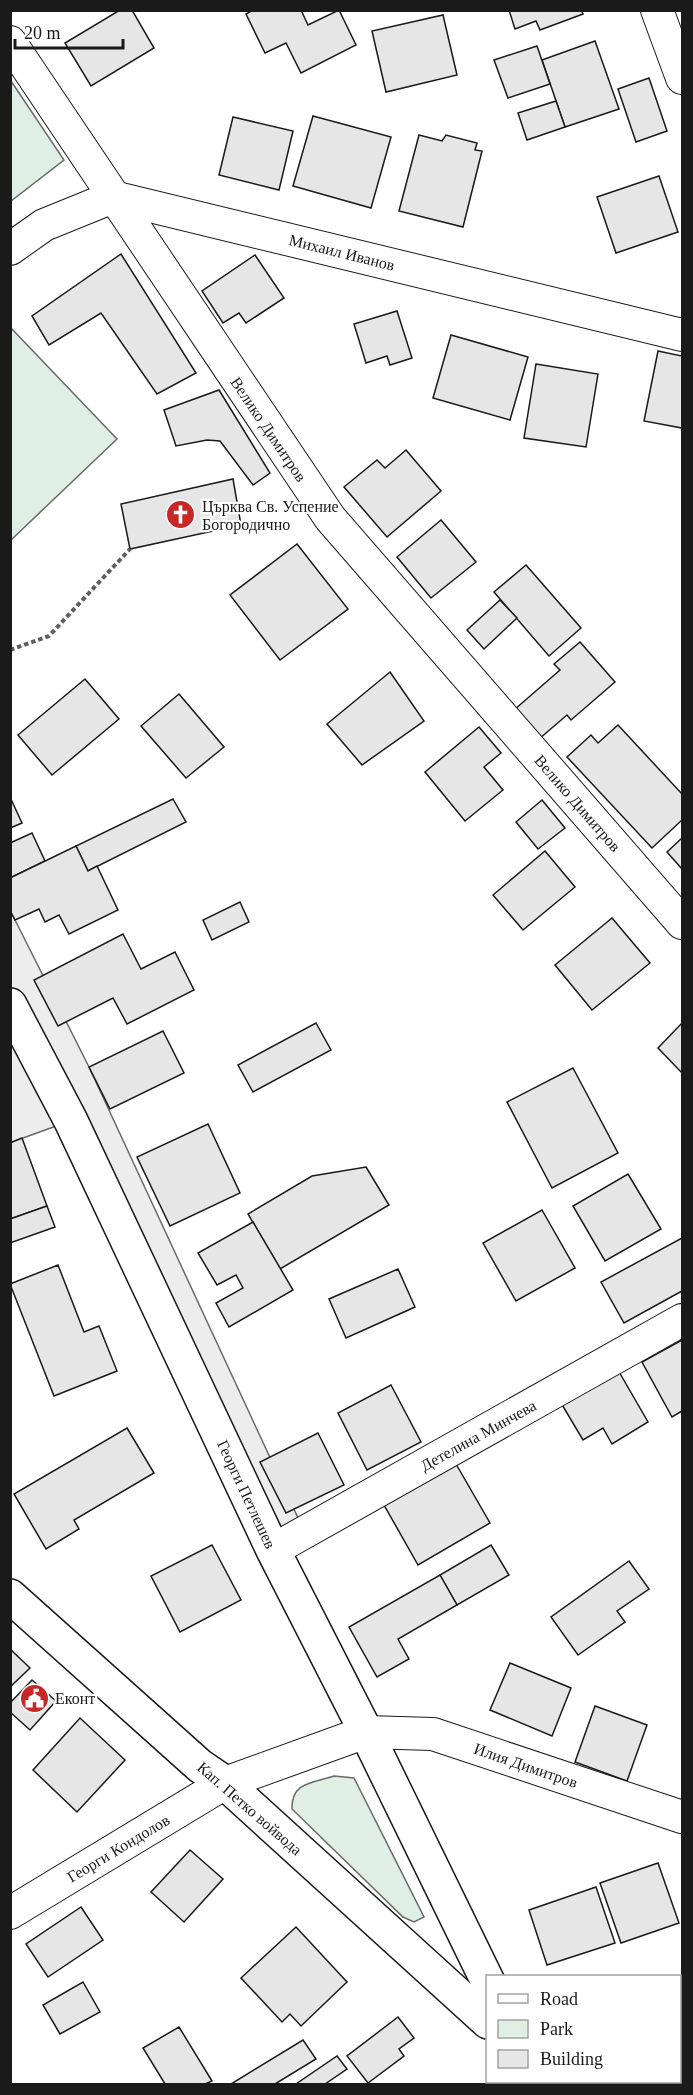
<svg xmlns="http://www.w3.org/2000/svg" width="693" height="2095" viewBox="0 0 693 2095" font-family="'Times New Roman',serif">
  <rect width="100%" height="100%" fill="#fff"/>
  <g fill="#e0efe3" stroke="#6a6a6a" stroke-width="1.5">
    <path d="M11,81l53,79 -53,41h-1z"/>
    <path d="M11,328l106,111 -106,101z"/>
    <path d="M334,1776l20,2 70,139 -10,5 -11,-5 -111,-108c-1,-27 21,-26 42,-33z"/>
  </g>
  <path fill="#ededed" stroke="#6a6a6a" stroke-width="1.5" d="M10,910l79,157 216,466 -32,17 -203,-429 -58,21 -1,-3z"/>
  <g fill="#e6e6e6" stroke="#1a1a1a" stroke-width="1.5">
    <path d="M120,10h12l22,38 -63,38 -26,-43z"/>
    <path d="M253,10h48l7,15 31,-15 17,35 -55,28 -15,-30 -21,10 -19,-39z"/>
    <path d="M509,10h72l2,4 -43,16 -4,-9 -21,8z"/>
    <path d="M443,15l14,60 -71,17 -14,-61z"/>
    <path d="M595,41l24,68 -54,18 -23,-67z"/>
    <path d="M537,46l13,38 -42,14 -14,-38z"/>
    <path d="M649,78l18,53 -31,11 -18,-53z"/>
    <path d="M556,101l9,26 -38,13 -9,-27z"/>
    <path d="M313,116l78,21 -20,71 -78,-22z"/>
    <path d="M233,117l60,14 -14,59 -60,-15z"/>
    <path d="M419,135l23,6 4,-6 31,8 -2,7 7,1 -19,76 -64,-16z"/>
    <path d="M659,176l19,56 -62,21 -19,-56z"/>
    <path d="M121,254l75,119 -39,21 -56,-81 -52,32 -17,-29z"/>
    <path d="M255,255l29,43 -38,25 -7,-10 -16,10 -21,-32z"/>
    <path d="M397,311l15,47 -22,7 -3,-9 -21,7 -12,-39z"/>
    <path d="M451,335l77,22 -18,63 -77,-22z"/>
    <path d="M658,351l24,5v72l-38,-7z"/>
    <path d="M536,364l62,10 -12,73 -62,-9z"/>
    <path d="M219,390l51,83 -17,12 -33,-44 -13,-1 -31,6 -12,-36z"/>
    <path d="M406,450l35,41 -54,46 -43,-50 33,-27 8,8z"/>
    <path d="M233,479l8,46 -111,24 -9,-45z"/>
    <path d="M441,520l35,42 -45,36 -34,-41z"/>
    <path d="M297,544l51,65 -68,51 -50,-65z"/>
    <path d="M526,565l55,63 -32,28 -55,-64z"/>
    <path d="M500,600l17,18 -33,31 -17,-19z"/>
    <path d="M580,642l35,40 -44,38 -4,-5 -28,24 -25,-29 46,-40 -6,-6z"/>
    <path d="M390,672l34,49 -62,44 -35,-41z"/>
    <path d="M85,679l34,40 -67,56 -34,-40z"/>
    <path d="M179,694l45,53 -38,31 -45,-52z"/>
    <path d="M618,725l64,69v26l-30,28 -85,-91 24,-22 7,8z"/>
    <path d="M479,727l22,26 -17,14 19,23 -38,31 -40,-49z"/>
    <path d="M10,797l12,26 -12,5z"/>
    <path d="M173,799l13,23 -98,49 -12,-25z"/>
    <path d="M542,800l23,28 -27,21 -22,-27z"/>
    <path d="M32,833l13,28 -35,17v-35z"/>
    <path d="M682,838v31l-15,-17z"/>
    <path d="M76,846l12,25 9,-5 21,44 -49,24 -10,-19 -14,7 -6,-13 -24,11 -5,-10v-32z"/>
    <path d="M545,851l30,36 -52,43 -30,-35z"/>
    <path d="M240,902l9,20 -37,18 -9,-20z"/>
    <path d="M612,918l38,45 -58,47 -37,-45z"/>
    <path d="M123,934l18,35 34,-17 19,38 -67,34 -14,-26 -55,28 -24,-46z"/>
    <path d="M316,1023l15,27 -78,42 -15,-27z"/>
    <path d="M682,1023v50l-24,-25z"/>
    <path d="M163,1031l21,42 -74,36 -21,-42z"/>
    <path d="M573,1068l45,85 -66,35 -45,-86z"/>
    <path d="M208,1124l32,69 -70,33 -33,-69z"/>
    <path d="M22,1138l25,68 -37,13v-76z"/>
    <path d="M366,1167l23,38 -109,64 -32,-55 64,-38z"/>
    <path d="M628,1174l33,55 -56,32 -32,-55z"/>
    <path d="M47,1206l8,21 -45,16v-24z"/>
    <path d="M542,1210l33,58 -59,33 -33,-58z"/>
    <path d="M253,1222l40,68 -64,37 -13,-24 27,-15 -7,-13 -19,10 -19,-32z"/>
    <path d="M682,1238v53l-58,32 -23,-41z"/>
    <path d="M58,1265l26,67 15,-6 18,45 -63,25 -44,-112z"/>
    <path d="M398,1269l17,38 -69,31 -17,-39z"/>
    <path d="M682,1340v71l-10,6 -30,-55z"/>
    <path d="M618,1370l30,52 -36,22 -9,-16 -20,12 -22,-37z"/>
    <path d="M391,1385l30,57 -54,28 -29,-57z"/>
    <path d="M127,1428l27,45 -80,47 5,9 -33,20 -32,-55z"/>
    <path d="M318,1433l26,52 -58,28 -26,-51z"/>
    <path d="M456,1464l34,59 -72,42 -34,-60z"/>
    <path d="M212,1545l29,55 -61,32 -29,-56z"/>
    <path d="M491,1545l18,30 -52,30 -17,-30z"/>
    <path d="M629,1561l20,28 -32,22 8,11 -47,33 -27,-38z"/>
    <path d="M440,1575l17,30 -59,34 11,20 -32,18 -28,-50z"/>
    <path d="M10,1649l20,19 -20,19z"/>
    <path d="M510,1663l61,25 -19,48 -62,-26z"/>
    <path d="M32,1680l24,21 -26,29 -20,-18v-9z"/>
    <path d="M595,1706l52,19 -20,56 -52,-19z"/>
    <path d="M80,1718l45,42 -48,52 -44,-42z"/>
    <path d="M190,1850l33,29 -39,43 -33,-30z"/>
    <path d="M658,1863l21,60 -58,20 -21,-60z"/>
    <path d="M596,1887l19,56 -68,22 -18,-55z"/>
    <path d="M81,1907l22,33 -55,37 -22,-33z"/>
    <path d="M296,1927l51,55 -46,44 -11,-12 -8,8 -41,-44z"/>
    <path d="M83,1982l17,30 -40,22 -17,-29z"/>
    <path d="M682,1987v24l-2,1v-23z"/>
    <path d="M398,2017l16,21 -15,11 5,7 -36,27 -21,-27z"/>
    <path d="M179,2027l33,54 -7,3h-40l-22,-36z"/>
    <path d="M303,2040l13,19 -41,25h-44z"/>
    <path d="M337,2056l10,13 -22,15h-29z"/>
  </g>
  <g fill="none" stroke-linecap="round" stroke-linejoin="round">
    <defs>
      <g id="street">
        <path d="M657,10l25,68"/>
        <path d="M10,42l320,476 352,405"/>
        <path d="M10,249l34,-24 69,-28 569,138"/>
        <path d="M273,1550l409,-230"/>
        <path d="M10,1913l215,-130 141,-51 67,2 249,83"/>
      </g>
      <g id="secondary">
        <path d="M10,1005l61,116 202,429 93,182 122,250"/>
        <path d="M10,1596l190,170 25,17 263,239"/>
        <path d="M547,2082l2,2"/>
      </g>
    </defs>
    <use href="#street" stroke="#1a1a1a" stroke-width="34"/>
    <use href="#secondary" stroke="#1a1a1a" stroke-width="36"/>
    <path stroke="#5f5f5f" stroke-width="4" stroke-dasharray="4.5 3" stroke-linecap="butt" d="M10,650l39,-14 81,-87"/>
    <use href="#street" stroke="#fff" stroke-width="32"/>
    <use href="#secondary" stroke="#fff" stroke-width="33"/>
  </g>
  <defs>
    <symbol id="church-disc" viewBox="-11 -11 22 22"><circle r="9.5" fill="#c62828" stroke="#fff"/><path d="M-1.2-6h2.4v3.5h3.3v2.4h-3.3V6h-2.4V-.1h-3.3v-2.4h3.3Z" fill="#fff"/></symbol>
    <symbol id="civic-disc" viewBox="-11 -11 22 22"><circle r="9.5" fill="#c62828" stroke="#fff"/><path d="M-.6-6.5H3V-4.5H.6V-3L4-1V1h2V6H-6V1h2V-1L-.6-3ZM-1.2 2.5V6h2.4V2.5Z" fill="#fff"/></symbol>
  </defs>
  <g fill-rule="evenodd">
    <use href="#church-disc" x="164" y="498" width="33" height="33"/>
    <use href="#civic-disc" x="18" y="1682" width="33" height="33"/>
  </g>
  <g text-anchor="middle" stroke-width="4.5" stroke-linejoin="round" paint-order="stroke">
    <g font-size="16" fill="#1a1a1a" stroke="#fff">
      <text transform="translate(342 252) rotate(14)" y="6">Михаил Иванов</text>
      <text transform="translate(269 429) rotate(56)" y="6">Велико Димитров</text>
      <text transform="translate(578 803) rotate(49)" y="6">Велико Димитров</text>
      <text transform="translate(478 1435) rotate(-29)" y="6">Детелина Минчева</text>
      <text transform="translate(247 1494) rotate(65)" y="6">Георги Петлешев</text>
      <text transform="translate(526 1765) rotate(19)" y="6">Илия Димитров</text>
      <text transform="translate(250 1808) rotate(41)" y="6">Кап. Петко войвода</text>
      <text transform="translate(118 1848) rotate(-31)" y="6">Георги Кондолов</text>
    </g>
    <g font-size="16" fill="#1a1a1a" stroke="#fff" text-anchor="start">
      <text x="202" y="512">Църква Св. Успение<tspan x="202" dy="18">Богородично</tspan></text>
      <text x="55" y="1704">Еконт</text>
    </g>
  </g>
  <rect width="693" height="2095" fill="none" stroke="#1a1a1a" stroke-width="24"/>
  <rect x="486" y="1975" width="195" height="108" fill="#ffffff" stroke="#a3a3a3" stroke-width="1.5"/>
  <rect x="498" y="1994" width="30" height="9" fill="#ffffff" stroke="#a3a3a3" stroke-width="1.5"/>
  <text x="540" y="2005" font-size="18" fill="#1a1a1a">Road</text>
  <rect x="498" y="2020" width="30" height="18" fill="#e0efe3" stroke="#a3a3a3" stroke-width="1.5"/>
  <text x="540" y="2035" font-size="18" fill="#1a1a1a">Park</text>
  <rect x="498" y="2050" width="30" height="18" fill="#e6e6e6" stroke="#a3a3a3" stroke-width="1.5"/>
  <text x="540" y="2065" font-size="18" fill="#1a1a1a">Building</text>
  <path d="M15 39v9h108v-9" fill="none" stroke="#1a1a1a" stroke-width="3"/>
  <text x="24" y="39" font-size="18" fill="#1a1a1a" stroke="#ffffff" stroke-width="4.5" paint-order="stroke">20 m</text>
</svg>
